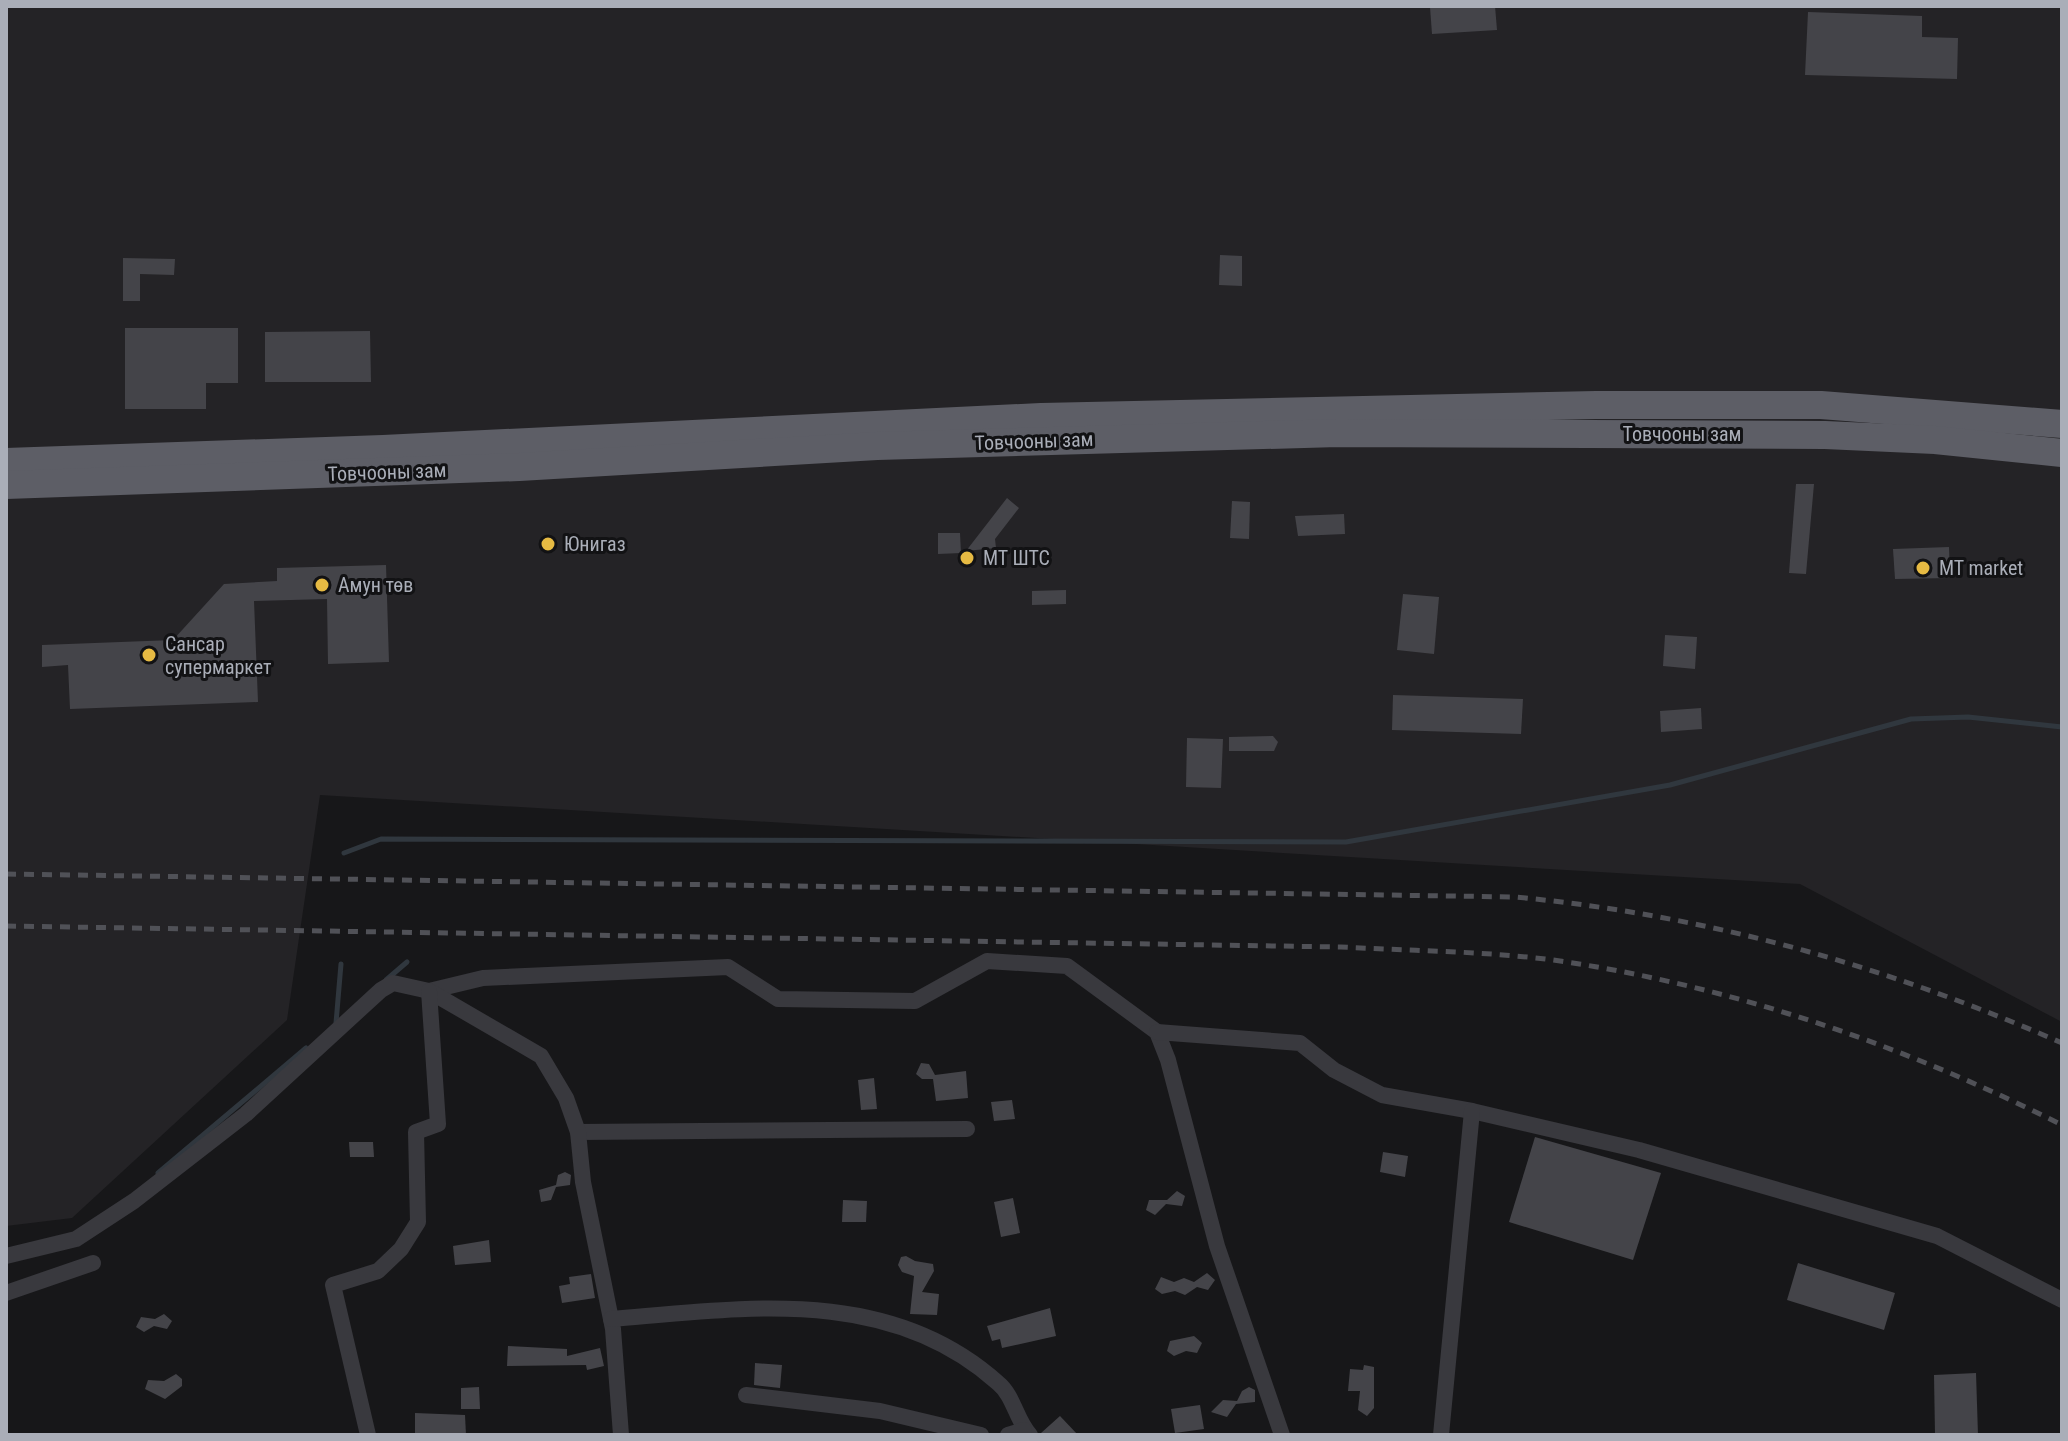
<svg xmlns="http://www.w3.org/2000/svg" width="2068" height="1441" viewBox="0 0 2068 1441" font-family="'Roboto Condensed',sans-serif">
  <rect width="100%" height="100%" fill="#171719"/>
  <path fill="#242326" d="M6,6h2056v1016l-262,-138 -1480,-89 -33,225 -215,198 -66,8z"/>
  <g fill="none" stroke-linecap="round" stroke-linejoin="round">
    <g stroke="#30373e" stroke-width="5">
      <path d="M344,853l37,-14 965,3 324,-57 241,-66 57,-2 94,10"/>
      <path d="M386,980l21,-18"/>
      <path d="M336,1023l5,-59"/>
      <path d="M158,1173l148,-125"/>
    </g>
  </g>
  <g fill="#444449">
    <path d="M1441,6h54l2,24 -65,4 -2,-27z"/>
    <path d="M1808,12l114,4v21l36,1 -1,41 -152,-4z"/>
    <path d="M1220,255l22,1v30l-23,-1z"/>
    <path d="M123,258l52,1 -1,16 -34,-1v27h-17z"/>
    <path d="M125,328h113v55h-32v26h-81z"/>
    <path d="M370,331l1,51h-106v-50z"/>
    <path d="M1796,484h18l-8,90 -17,-1z"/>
    <path d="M1007,498l12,10 -24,31 1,9 -30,3z"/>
    <path d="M1232,501l18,1 -1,37 -19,-1z"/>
    <path d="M1344,514l1,20 -47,2 -3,-20z"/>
    <path d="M938,533h22l1,20 -23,1z"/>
    <path d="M1949,547l1,31 -55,1 -2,-30z"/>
    <path d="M386,565l3,97 -61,2 -1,-65 -73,2 4,101 -188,7 -2,-44 -26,2v-22l131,-5 51,-56 53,-3v-13z"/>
    <path d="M1066,590v14l-34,1v-14z"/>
    <path d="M1403,594l36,3 -5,57 -37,-4z"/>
    <path d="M1665,635l32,2 -2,32 -32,-3z"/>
    <path d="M1393,695l130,4 -2,35 -129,-4z"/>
    <path d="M1701,708l1,21 -41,3 -1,-21z"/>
    <path d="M1273,736l5,6 -4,9h-45v-14z"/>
    <path d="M1187,738l36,1 -2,49 -35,-1z"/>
    <path d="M921,1063l8,1 6,11 31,-4 2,27 -32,3 -3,-22h-11l-6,-5z"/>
    <path d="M874,1078l3,31 -16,1 -3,-30z"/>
    <path d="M1012,1100l3,19 -21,2 -3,-19z"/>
    <path d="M1535,1137l126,36 -28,87 -124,-38z"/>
    <path d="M349,1142h24l1,15h-24z"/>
    <path d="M1383,1152l25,4 -3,21 -25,-5z"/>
    <path d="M565,1172l6,3 -1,10 -14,2 -5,13 -10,2 -2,-12 17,-5 2,-10z"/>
    <path d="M1177,1191l8,5 -3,10 -16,-2 -11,11 -9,-5 3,-10h18z"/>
    <path d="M1013,1198l7,35 -19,4 -7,-35z"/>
    <path d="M843,1200l24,1 -1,21h-24z"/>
    <path d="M489,1240l2,22 -36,3 -2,-19z"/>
    <path d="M906,1256l9,5 18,3 1,7 -12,21 17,2 -2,21 -27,-1 4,-38 -12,-4 -4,-7 3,-8z"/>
    <path d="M1798,1263l97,30 -11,37 -97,-30z"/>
    <path d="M1207,1273l8,7 -7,10 -11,-3 -12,8 -10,-4 -13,3 -7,-5 6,-12 13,5 10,-4 10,4z"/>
    <path d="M591,1274l4,24 -33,5 -3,-17 11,-2 -1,-7z"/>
    <path d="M1050,1308l6,28 -54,12 -2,-9 -8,2 -5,-15z"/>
    <path d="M164,1314l8,7 -5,8 -13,-3 -10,6 -8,-5 5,-10 14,2z"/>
    <path d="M1194,1336l8,7 -5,10 -11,-2 -12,5 -7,-5 3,-10z"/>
    <path d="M508,1346l59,3v7l33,-8 4,18 -17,4 -1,-5 -79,1z"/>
    <path d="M755,1363l27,2 -2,23 -26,-3z"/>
    <path d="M1364,1365l10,2v41l-7,8 -9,-6 2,-19h-12l2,-22 13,1z"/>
    <path d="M1976,1373l2,62h-43l-1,-60z"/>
    <path d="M176,1374l6,5v7l-17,13 -20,-10 3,-9 16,1z"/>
    <path d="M479,1387l1,22h-19v-21z"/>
    <path d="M1249,1387l6,3v12l-19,2 -9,13 -16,-5 12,-12 14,1 5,-10z"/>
    <path d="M1200,1405l4,24 -29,4 -4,-24z"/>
    <path d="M415,1413l50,2 1,20h-51z"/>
    <path d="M1060,1416l18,19h-37v-2z"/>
  </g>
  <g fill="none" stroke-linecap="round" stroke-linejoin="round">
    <g stroke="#39393e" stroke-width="16">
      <path d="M429,991l54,-13 245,-11 50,32 137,2 72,-40 80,5 90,66 11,28 49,186 65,189"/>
      <path d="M1157,1032l143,11 34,27 48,25 90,16 167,39 298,86 125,64"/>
      <path d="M578,1132l389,-3"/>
      <path d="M6,1256l70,-17 58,-38 112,-87 135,-124 12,-7 36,8 112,65 25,42 12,34 5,50 30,147 8,106"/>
      <path d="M6,1293l87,-30"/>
      <path d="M611,1319c134,-11 278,-34 387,64 16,13 18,37 32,52"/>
      <path d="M746,1395l134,16 101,24"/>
      <path d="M368,1435l-35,-150 45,-14 23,-22 17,-27 -2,-90 22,-8 -9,-133"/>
      <path d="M1008,1435l16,-5"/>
      <path d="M1441,1435l31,-324"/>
    </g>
    <g stroke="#5d5e66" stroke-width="28">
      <path d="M6,462l377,-13 658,-32 555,-12h225l241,19"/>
      <path d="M6,485l513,-18 358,-21 461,-13 487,2 110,5 127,13"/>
    </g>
    <g stroke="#505157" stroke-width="5" stroke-dasharray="10 8" stroke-linecap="butt">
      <path d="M6,874l1509,23c192,18 371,69 547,146"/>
      <path d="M6,926l1335,21c73,4 148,4 219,14 175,26 345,85 502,164"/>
    </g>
  </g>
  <g fill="#e6ba43" stroke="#121214" stroke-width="3">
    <circle cx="548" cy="544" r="8"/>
    <circle cx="967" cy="558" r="8"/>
    <circle cx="1923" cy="568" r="8"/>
    <circle cx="322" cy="585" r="8"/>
    <circle cx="149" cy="655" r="8"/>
  </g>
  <g text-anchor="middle" stroke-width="6" stroke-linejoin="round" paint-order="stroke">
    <g font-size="20" fill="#aaaeb8" stroke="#121214">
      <text x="1682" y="441">Товчооны зам</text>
      <text transform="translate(1034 441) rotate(-2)" y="7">Товчооны зам</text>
      <text transform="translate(387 472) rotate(-2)" y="7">Товчооны зам</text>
    </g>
    <g font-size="20" fill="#aaaeb8" stroke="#121214" text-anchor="start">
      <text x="564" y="551">Юнигаз</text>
      <text x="983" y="565">MT ШТС</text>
      <text x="1939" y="575">MT market</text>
      <text x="338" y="592">Амун төв</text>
      <text x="165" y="651">Сансар<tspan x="165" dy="23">супермаркет</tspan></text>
    </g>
  </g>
  <rect width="2068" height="1441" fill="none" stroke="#aaaeb8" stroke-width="16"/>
</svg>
